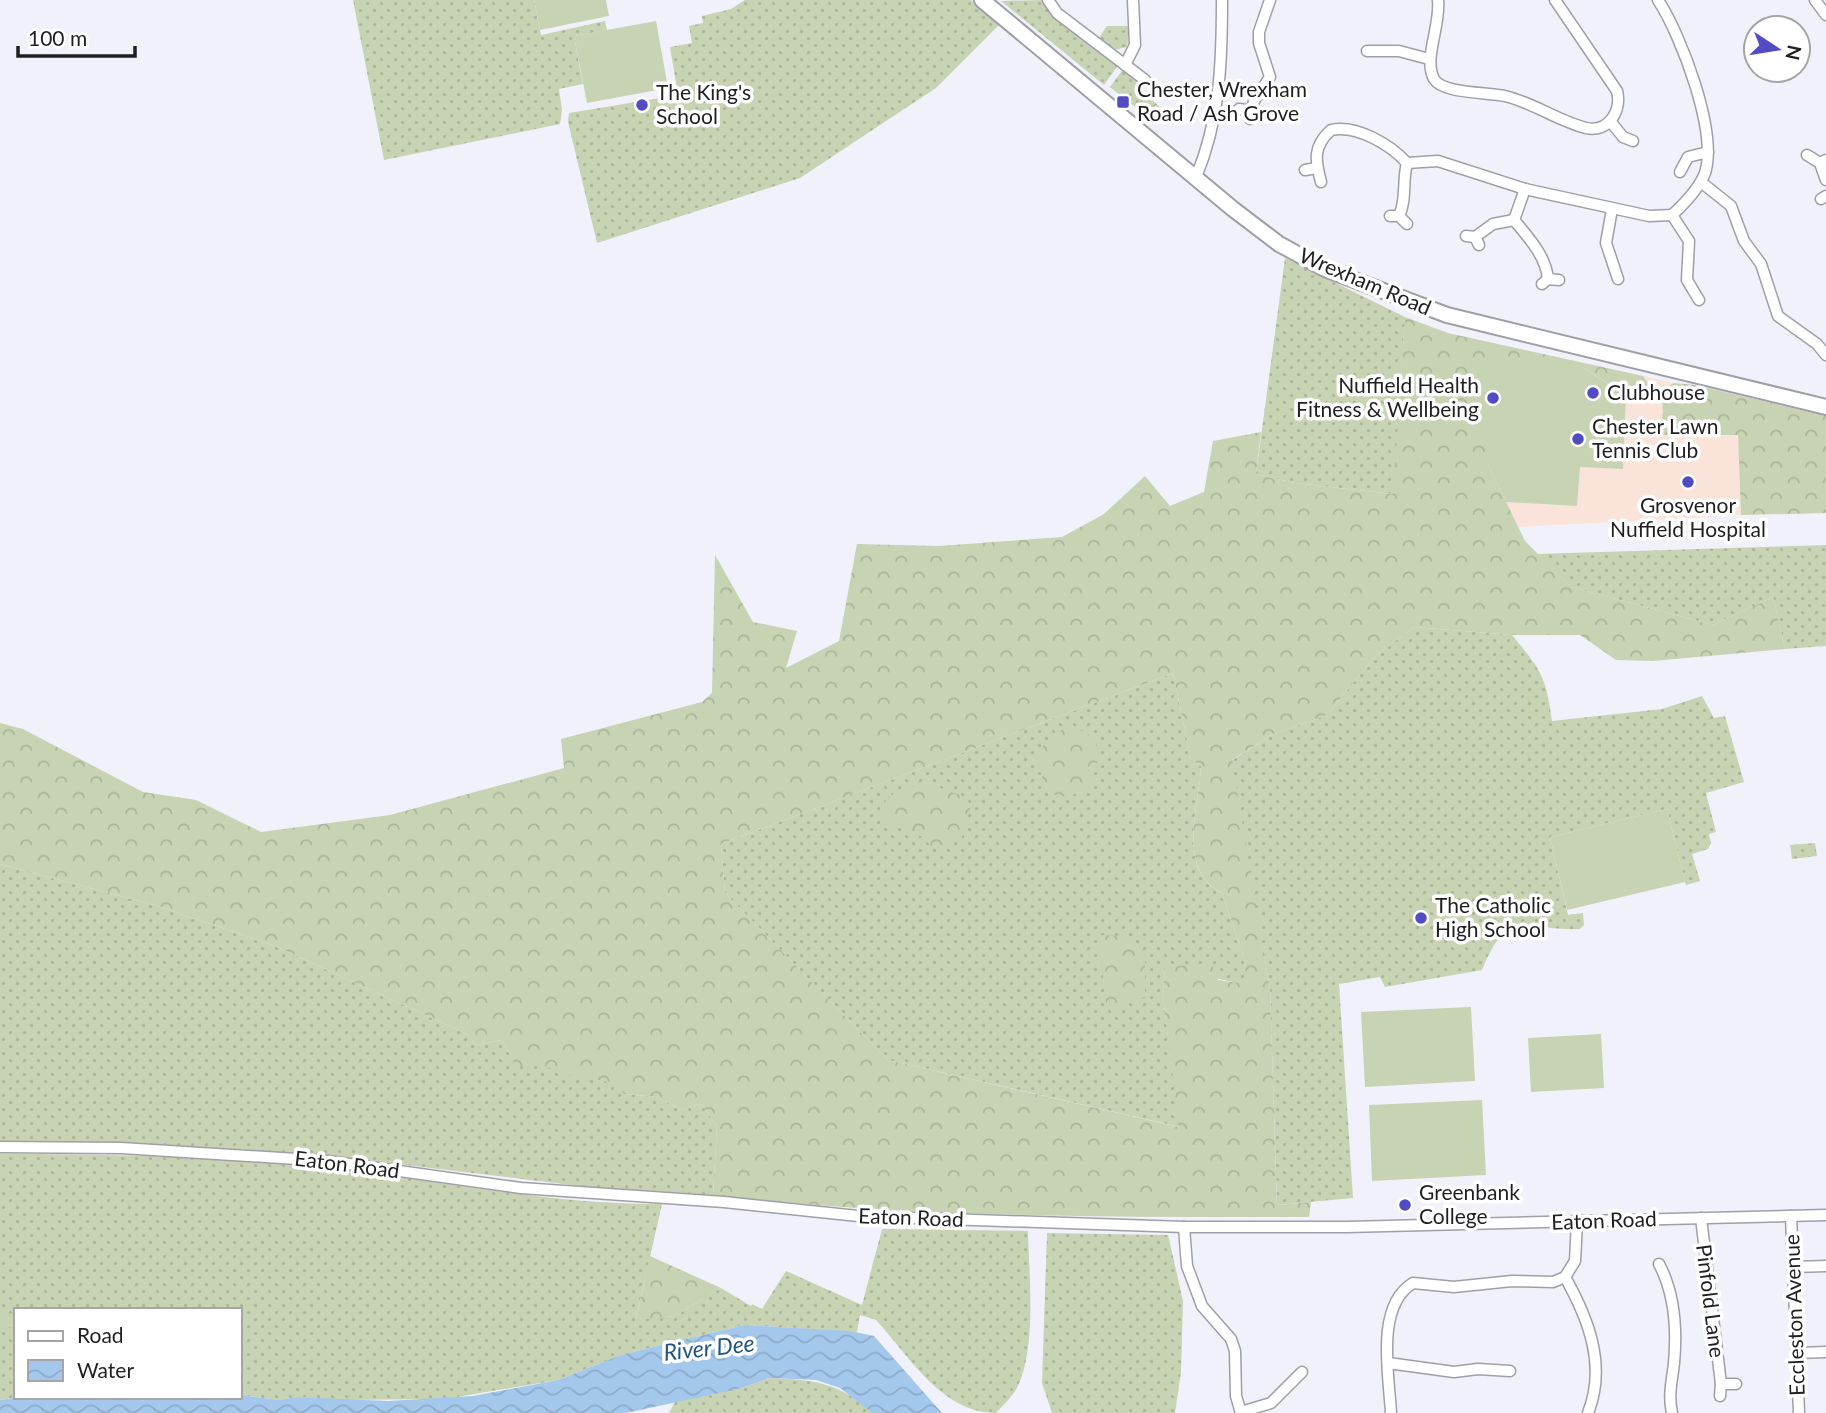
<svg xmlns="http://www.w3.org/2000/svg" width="1826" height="1413" viewBox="0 0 1826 1413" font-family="Lato,sans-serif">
  <defs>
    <pattern id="grass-dots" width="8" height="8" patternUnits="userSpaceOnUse" patternTransform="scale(1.75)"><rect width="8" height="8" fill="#c7d3b2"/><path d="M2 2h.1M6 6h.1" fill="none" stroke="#aab599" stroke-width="1.8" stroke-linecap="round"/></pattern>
    <pattern id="forest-crowns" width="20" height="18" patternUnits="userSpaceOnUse" patternTransform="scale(1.75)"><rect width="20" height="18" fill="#c7d3b2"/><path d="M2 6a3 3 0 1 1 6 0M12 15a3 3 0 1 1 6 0" fill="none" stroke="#aab599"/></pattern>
    <pattern id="garden-furrows" width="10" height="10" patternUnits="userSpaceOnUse" patternTransform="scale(1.75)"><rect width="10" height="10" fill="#c7d3b2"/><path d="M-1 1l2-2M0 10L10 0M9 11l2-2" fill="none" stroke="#aab599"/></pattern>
    <pattern id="water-waves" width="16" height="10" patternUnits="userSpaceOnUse" patternTransform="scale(1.75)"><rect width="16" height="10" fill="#a4c8ec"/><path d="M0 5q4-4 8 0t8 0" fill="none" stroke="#8dabca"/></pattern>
  </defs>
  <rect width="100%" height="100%" fill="#f1f1fb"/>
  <path fill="#fae3d8" d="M1643,376l31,7 -12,7 1,21 -4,24h79l3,80 -223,12 -12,-25 71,4 3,-40 43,3 3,-73 4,2 19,-13z"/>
  <g fill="url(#grass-dots)">
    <path d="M353,0h181l7,35 64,-14 2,9 -33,6 9,48 -24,5 3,21 -2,14 -176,36z"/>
    <path d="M745,0h226l29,24 -64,64 -136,90 -203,65 -29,-121 1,-9 109,-18 -8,-48 22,-4 -3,-17 14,-3 -1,-7 29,-7z"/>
    <path d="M1044,0l75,64 -15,21 -103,-84z"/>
    <path d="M1107,26h23l-3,21 -13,3 -16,-11z"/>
    <path d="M1124,68l13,10 -1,5 10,11 -11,13 -25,-20z"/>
    <path d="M1285,258l120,59 -11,177 -99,-11 -39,-9z"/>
    <path d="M1826,545v101l-41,3 -12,-52 -60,28 -142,-38 -34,-33z"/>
    <path d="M1414,627l98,8c29,35 34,41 40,86l110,-12 40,-13 12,22 11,-2 19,66 -38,11 10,39 -7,2 2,9 -3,6 -16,5 8,27 -14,4 -1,-3 -18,-73 -117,28 18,78 15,-2 1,12 -4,4c-55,3 -71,-25 -98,41l-97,17 -5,-10 -41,7 14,214 -76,7 -7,-216 -39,-228 40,-26 56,-20 47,-58z"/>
    <path d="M1173,673l18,86 10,7c-2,40 -25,105 21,127l22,64 2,28 -81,-18 -2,30 17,130 -292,-67 -163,-167 -4,-49z"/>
    <path d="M1815,843l2,13 -25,3 -2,-14z"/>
    <path d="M0,864l158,42 117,40 192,88 9,11 25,-5 13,21 28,2 30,13 21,1 24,8 7,9 32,3 27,13 19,-6 15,23 -4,68 -133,-9 -224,-27 -187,-14 -169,-4z"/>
    <path d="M0,1154c122,0 245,3 366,19 99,12 197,32 296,31l-26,115 39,-3 46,-28 30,18 1,-2 10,5 24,-38 76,34 20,-76 146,2c1,45 9,117 -11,157 -5,9 -14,17 -21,25 -54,0 -87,-57 -120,-93l-16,-5 -3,17 -113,-7 -123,30 -63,25 -113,19 -104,1 -44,-3 -18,3 -39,-5v-85h-224v87h3l-19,3z"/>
    <path d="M1047,1233l121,2 15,66 -2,71 -6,41h-123l-10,-30z"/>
    <path d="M770,1378c45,2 68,4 103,35h-204l7,-13 66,-12z"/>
  </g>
  <g fill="url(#forest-crowns)" fill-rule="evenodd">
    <path d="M1405,317l43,16 195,43 6,9 -2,5 -17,8 -49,-32 -93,99 37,76 46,46 142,38 60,-28 12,52 -132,12 -37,-1 -36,-25h-68l-98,-8 -40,30 -47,58 -56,20 -39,25 38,229 7,216 34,-3 -2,15c-199,0 -398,1 -596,-22l4,-68 -15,-23 -19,6 -27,-13 -32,-3c-14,-18 -32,-13 -52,-18 -23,-6 -24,-14 -49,-9l-9,-6 -13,-21 -25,5 -9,-11 -192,-88 -117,-40 -158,-42v-141l23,6 120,63 53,8 65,32 129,-17 174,-47 -3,-29 141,-37 10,-9 3,-138 38,67 44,9 -11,37 53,-27 18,-97 82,2 123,-9 42,-23 41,-38 25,30 34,-14 9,-51 48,-9 -5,42 39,9 98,11zM1173,673l18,86 10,7c-2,41 -25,104 21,127l22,64 1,27 -27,-4 -7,-17 -46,4 -2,30 16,130 -291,-67 -163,-167 -4,-49z"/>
    <path d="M1674,383l21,2 131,31v97l-85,2 -3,-80h-79l4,-24 -2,-21z"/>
    <path d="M1065,727c7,2 16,3 22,6 27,16 1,84 -42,57l-9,-38z"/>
    <path d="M927,783l38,14 6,8 -10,35 -29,7 -20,-19h-15l-15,-11c-2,-26 26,-29 45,-34z"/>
    <path d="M1098,935l27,1 20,20v42l-38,11z"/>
    <path d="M650,1256l71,32 -46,28 -39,4z"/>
    <path d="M0,1309l16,7v13l-16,-3z"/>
  </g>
  <path fill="url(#garden-furrows)" d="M1146,94l20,19 -9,11 -22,-17z"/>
  <g fill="#c7d3b2">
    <path d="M534,0h72l3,16 -69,14z"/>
    <path d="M656,21l12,67 -81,15 -13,-67z"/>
    <path d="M1504,356l77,10 45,30 -3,73 -43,-2 -3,39 -71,-4 -18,-37 -19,-91c7,-19 17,-17 35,-18z"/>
    <path d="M1667,809l18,73 -118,28 -17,-73z"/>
    <path d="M1471,1007l4,74 -110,6 -4,-75z"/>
    <path d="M1601,1034l3,54 -73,4 -3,-54z"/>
    <path d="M1482,1100l4,75 -114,6 -3,-76z"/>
  </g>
  <path fill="url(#water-waves)" d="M744,1325l106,6 24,5 68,77h-70l-32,-25 -24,-8 -46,-2 -28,10 -116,25h-626v-13l19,-3h221v-2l39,5 18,-3 91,4 85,-5 85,-16 63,-25z"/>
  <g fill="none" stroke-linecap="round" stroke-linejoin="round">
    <defs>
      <g id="minor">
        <path d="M1048,0l9,13 88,67"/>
        <path d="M1438,0c3,25 -15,59 -4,79 9,15 54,13 71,17 29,7 53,25 81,32 23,5 36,-18 31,-37l-62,-91"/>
        <path d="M1815,0l11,15"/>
        <path d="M1367,51h32l30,8"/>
        <path d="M1125,65l10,-20 -2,-45"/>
        <path d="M1239,109l13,2"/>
        <path d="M1250,119l4,-18 16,-24 -11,-34v-11l11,-32"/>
        <path d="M1610,121l13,16 10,4"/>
        <path d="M1807,155l13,8 6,-3"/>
        <path d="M1820,163l6,17"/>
        <path d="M1305,170l12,-2"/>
        <path d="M1680,172l8,-15 20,-5"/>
        <path d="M1196,177c24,-57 26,-115 26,-177"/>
        <path d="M1321,182c-6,-22 -8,-36 10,-52 25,-6 60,15 76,33l31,-2 87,28 124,27 23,-1c12,-11 27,-26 33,-42 13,-41 -24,-138 -47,-173"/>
        <path d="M1701,182l30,24 13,35 17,23 17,52 39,28 9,11"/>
        <path d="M1525,189l-11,31c14,17 32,36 34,59"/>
        <path d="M1821,199l5,-3"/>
        <path d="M1612,209l-6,34 12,36"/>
        <path d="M1672,215l17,26 -2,39 12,20"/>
        <path d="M1390,216h9l8,8"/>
        <path d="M1399,216c8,-17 3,-34 8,-53"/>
        <path d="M1466,236l9,1 4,8"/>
        <path d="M1475,237l18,-13 21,-4"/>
        <path d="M1542,284l6,-5 11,1"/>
        <path d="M0,1147l121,1 207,13 193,27 203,14 134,14 326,11h163l479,-12"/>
        <path d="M1791,1216l8,197"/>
        <path d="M1701,1218l20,166h15"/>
        <path d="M1184,1227l3,39 15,40 29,33 4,12 1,45 5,17"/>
        <path d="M1659,1264c16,30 18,66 15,99 -2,18 -6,32 -2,50"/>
        <path d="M1794,1267l32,-1"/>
        <path d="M1565,1277c23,41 42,88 23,136"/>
        <path d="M1797,1353l29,-1"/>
        <path d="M1388,1363l66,9 24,-3 32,2"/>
        <path d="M1720,1396l1,-12"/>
        <path d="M1241,1412l30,-9 31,-31"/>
        <path d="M1391,1413c-2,-38 -16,-107 22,-130l41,4 58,-6 41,1 12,-5 10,-16 2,-39"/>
      </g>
      <path id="highway" d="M982,0l251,209 46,35 46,25 122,46 379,92"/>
    </defs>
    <use href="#minor" stroke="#9f9fa8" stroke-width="13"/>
    <use href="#highway" stroke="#9f9fa8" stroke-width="18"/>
    <use href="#minor" stroke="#fff" stroke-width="10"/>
    <use href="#highway" stroke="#fff" stroke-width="14"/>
  </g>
  <g fill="#524bc3" stroke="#fff" stroke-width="2.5">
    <rect x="1116" y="95" width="14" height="14" rx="3.5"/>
    <circle cx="642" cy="105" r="7"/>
    <circle cx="1593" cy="393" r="7"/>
    <circle cx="1493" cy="398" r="7"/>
    <circle cx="1578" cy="439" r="7"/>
    <circle cx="1688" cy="482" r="7"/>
    <circle cx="1421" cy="918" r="7"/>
    <circle cx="1405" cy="1205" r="7"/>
  </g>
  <g text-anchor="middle" stroke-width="7" stroke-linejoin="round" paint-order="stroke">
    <g font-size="21" fill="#1f1f22" stroke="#fff" text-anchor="start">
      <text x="1137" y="97">Chester, Wrexham<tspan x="1137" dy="24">Road / Ash Grove</tspan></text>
      <text x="656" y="100">The King's<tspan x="656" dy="24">School</tspan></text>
      <text x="1479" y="393" text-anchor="end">Nuffield Health<tspan x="1479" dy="24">Fitness &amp; Wellbeing</tspan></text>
      <text x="1607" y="400">Clubhouse</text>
      <text x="1592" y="434">Chester Lawn<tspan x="1592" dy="24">Tennis Club</tspan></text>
      <text x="1688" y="513" text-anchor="middle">Grosvenor<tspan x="1688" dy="24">Nuffield Hospital</tspan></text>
      <text x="1435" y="913">The Catholic<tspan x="1435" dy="24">High School</tspan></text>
      <text x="1419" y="1200">Greenbank<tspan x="1419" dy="24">College</tspan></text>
    </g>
    <g font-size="21" fill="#1f1f22" stroke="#fff">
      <text transform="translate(1365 282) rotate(23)" y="7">Wrexham Road</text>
      <text transform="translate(347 1165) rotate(7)" y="7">Eaton Road</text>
      <text transform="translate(911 1218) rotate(2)" y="7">Eaton Road</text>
      <text transform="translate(1604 1221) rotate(-2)" y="7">Eaton Road</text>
      <text transform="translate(1710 1301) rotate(83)" y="7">Pinfold Lane</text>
      <text transform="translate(1795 1315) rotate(-92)" y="7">Eccleston Avenue</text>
    </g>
    <g font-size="23" font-style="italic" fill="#205482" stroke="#fff">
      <text transform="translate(709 1348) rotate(-6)" y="8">River Dee</text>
    </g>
  </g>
  <rect x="14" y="1308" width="228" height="91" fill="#ffffff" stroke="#a5a5a7" stroke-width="2"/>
  <rect x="28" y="1331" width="35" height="10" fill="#ffffff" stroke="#a5a5a7" stroke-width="2"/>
  <text x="77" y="1343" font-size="21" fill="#1f1f22">Road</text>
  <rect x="28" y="1360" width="35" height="21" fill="url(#water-waves)" stroke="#a5a5a7" stroke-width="2"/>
  <text x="77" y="1378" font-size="21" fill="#1f1f22">Water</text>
  <g transform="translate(1777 49) rotate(102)"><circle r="33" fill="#ffffff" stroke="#a5a5a7" stroke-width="2"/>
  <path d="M0-5L12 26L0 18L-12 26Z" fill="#524bc3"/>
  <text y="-10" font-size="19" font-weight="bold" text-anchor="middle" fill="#1f1f22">N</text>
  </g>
  <path d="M18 46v10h117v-10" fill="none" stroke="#1f1f22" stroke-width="3.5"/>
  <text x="28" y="46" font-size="21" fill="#1f1f22" stroke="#ffffff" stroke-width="5" paint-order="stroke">100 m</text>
</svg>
